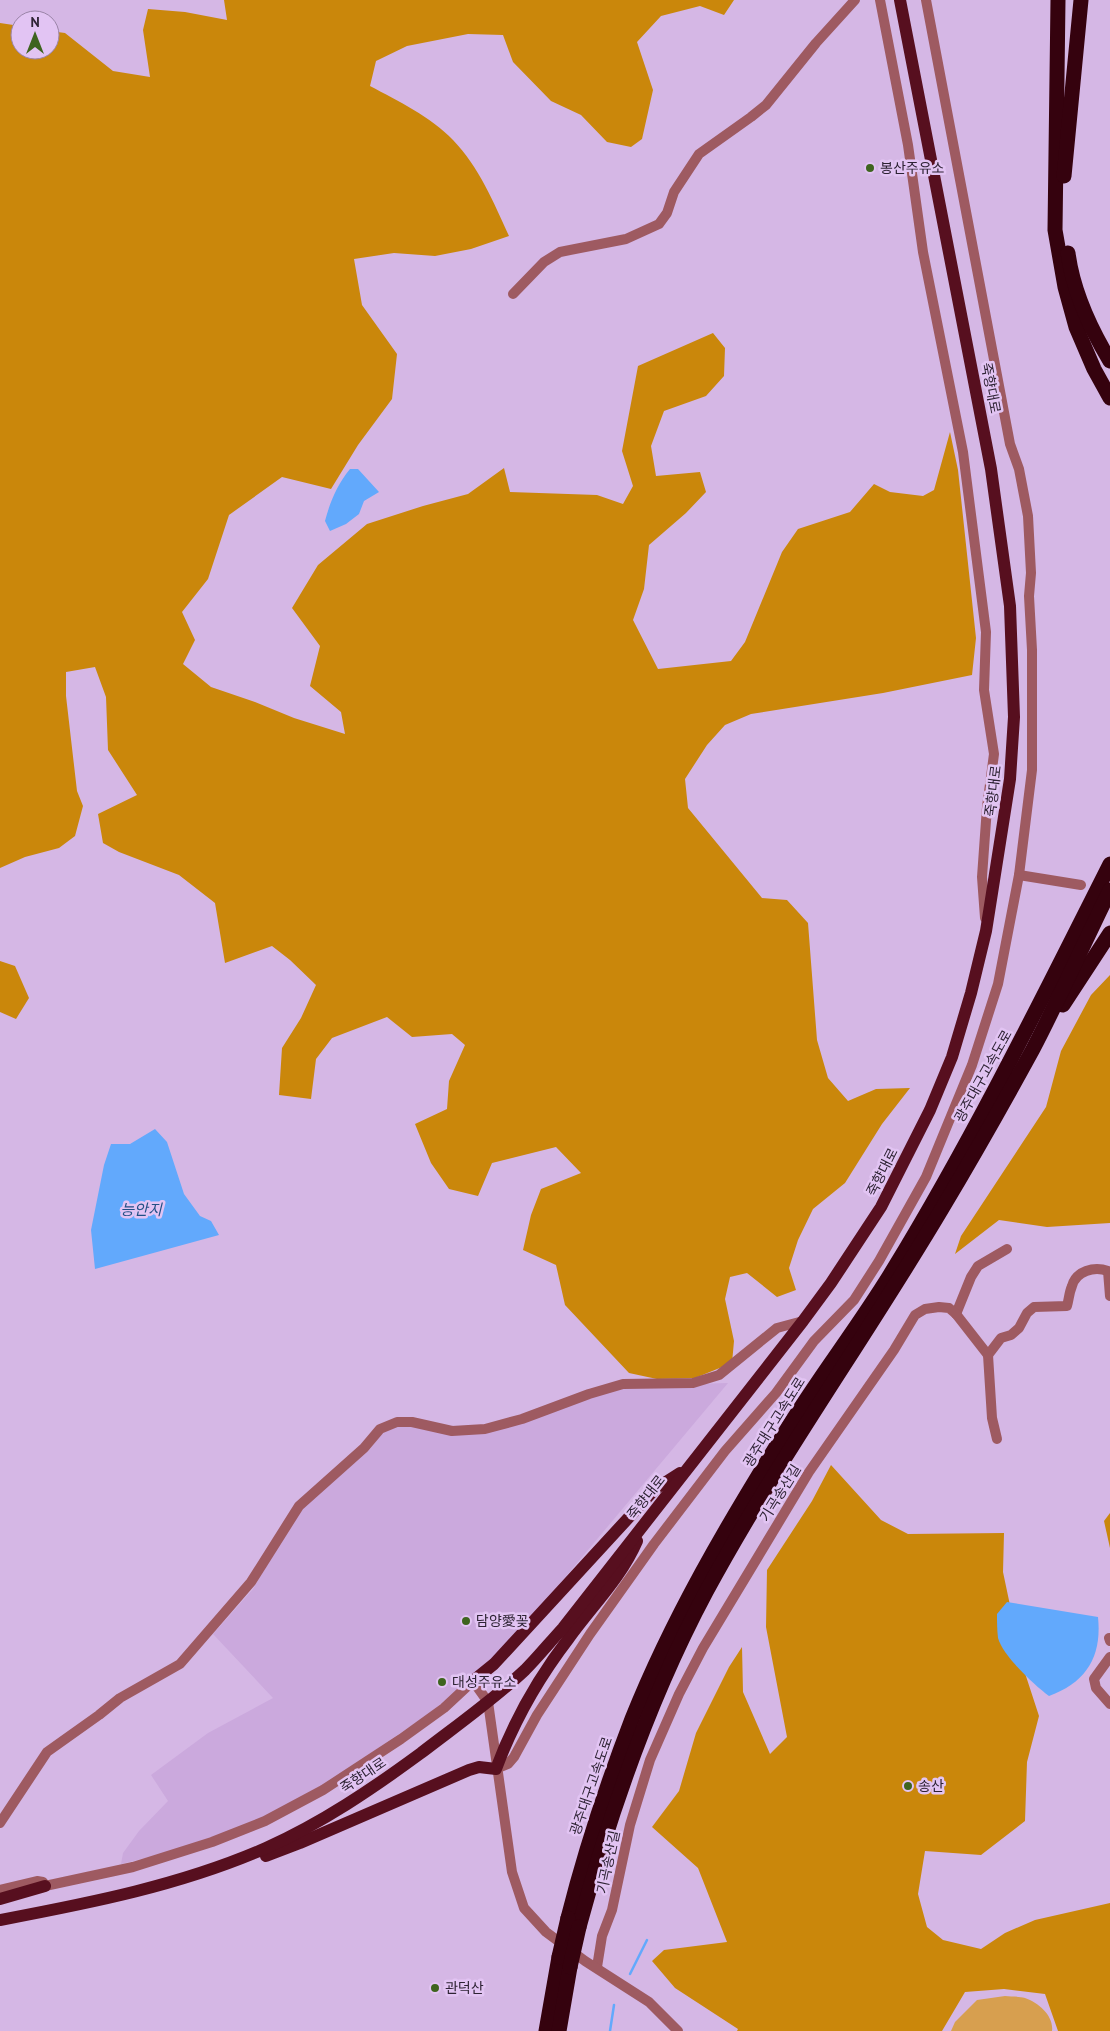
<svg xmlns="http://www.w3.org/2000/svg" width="1110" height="2031" viewBox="0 0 1110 2031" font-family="'PT Sans','Noto Sans KR',sans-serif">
  <rect width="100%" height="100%" fill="#d5b7e5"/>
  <path fill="#cba9dd" d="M728,1383l-166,198 -66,76 -66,56 -111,75 -55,30 -24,10 -79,26 -40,10 2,-11 16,-22 29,-30 -17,-26 57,-42 65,-35 -60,-64 40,-45 47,-79 71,-62 11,-16 15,-6 15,-1 40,9 171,-48z"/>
  <path fill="#d79f4f" d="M1005,1996c6,1 14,0 20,2 14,5 29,18 27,33h-101l4,-9 22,-22z"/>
  <g fill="#ca870b">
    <path d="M224,0h510l-10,15 -24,-9 -39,10 -24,26 16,48 -11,49 -11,8 -24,-5 -26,-27 -30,-14 -38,-39 -10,-27 -35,-1 -61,12 -31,15 -6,25c28,15 61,31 83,54 26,27 41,63 56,96l-38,13 -36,7 -41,-3 -40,6 8,46 35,49 -5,45 -34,46 -27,44 -49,-12 -53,38 -21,64 -26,33 13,28 -12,24 28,23 44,15 39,16 51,16 -4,-22 -31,-26 10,-40 -28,-38 26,-43 49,-41 56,-18 45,-12 36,-26 6,24 87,3 26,9 10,-18 -11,-35 16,-85 75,-33 12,15 -1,28 -18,20 -42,15 -13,35 5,30 44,-4 6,20 -20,21 -37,32 -5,44 -11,31 25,49 73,-8 14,-19 37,-90 16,-23 52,-17 24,-28 16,8 33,4 11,-6 16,-58 8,38 18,168 -4,37 -89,18 -132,21 -26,11 -18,20 -22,34 3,29 74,90 25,2 21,23 9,117 11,38 20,23 28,-12 34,-1 -28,36 -37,59 -32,26 -15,31 -9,28 7,22 -19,7 -30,-24 -17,4 -5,22 9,42 -2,22 -37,15 -38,1 -28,-6 -64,-68 -9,-40 -33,-15 8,-35 10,-26 40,-16 -25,-26 -64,16 -14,33 -29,-7 -18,-26 -16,-39 32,-15 2,-28 16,-36 -13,-11 -40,3 -25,-20 -55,21 -16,21 -5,40 -32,-4 3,-47 19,-30 15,-33 -26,-25 -18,-14 -47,17 -10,-60 -36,-28 -60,-23 -16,-9 -5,-29 39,-19 -29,-45 -2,-53 -11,-30 -29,5v24l11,95 6,15 -8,30 -16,12 -34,9 -25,11v-845l20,3v24h30v-19l15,2 48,38 37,6 -7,-47 5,-21 37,3 42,8z"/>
    <path d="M0,961l15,5 14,32 -13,21 -16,-7z"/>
    <path d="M1110,975v248l-63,4 -48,-7 -44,34 6,-18 85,-129 15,-56 30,-56z"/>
    <path d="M831,1465l50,55 27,14 96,-1 -1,39 20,95 16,49 -12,46 -2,59 -44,34 -56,-4 -7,43 9,33 16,13 38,9 24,-16 30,-13 75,-17v128h-52l-13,-37 -41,-5 -39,3 -23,39h-205l1,-2 -63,-41 -23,-27 12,-11 63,-8 -29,-74 -46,-41 27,-36 17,-58 33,-66 13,-20 1,45 27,62 17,-17 -21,-110 1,-57 45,-69z"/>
    <path d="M1110,1513v35l-6,-27z"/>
  </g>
  <g fill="#62a9fc">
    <path d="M350,469h8l21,23 -15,9 -5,13 -13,10 -16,7 -5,-10c5,-19 12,-36 25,-52z"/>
    <path d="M155,1129l12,13 17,52 16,22 11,5 8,14 -124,34 -4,-39 13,-65 7,-21h19z"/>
    <path d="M1007,1602l91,15c4,39 -11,65 -49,79 -15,-11 -46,-40 -51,-58 -1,-8 -1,-17 -1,-24z"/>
  </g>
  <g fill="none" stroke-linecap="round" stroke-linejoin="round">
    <g stroke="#62a9fc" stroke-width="2.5">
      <path d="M630,1974l17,-34"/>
      <path d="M610,2031l4,-26"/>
    </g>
    <g stroke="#9e5a61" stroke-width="10">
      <path d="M880,0l28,145 15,107 40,200 23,180 -2,58 10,64 -7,53 -5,70 3,41"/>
      <path d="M513,294l31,-32 16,-10 66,-13 33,-15 8,-11 7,-21 25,-38 52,-37 15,-12 50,-62 39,-43"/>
      <path d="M1019,875l62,10"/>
      <path d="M956,1314l15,-37 7,-11 29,-17"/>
      <path d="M988,1355l4,63 5,21"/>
      <path d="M1109,1638l1,3"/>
      <path d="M1110,1657l-16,22 2,9 14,16"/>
      <path d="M496,1769l12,-5 6,-7 23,-42 53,-81 64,-90 71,-93 51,-58 38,-52 40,-41 25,-39 47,-84 46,-112 26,-81 21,-109 13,-105v-120l-3,-54 2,-23 -3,-57 -9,-47 -9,-25 -84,-444"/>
      <path d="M0,1823l47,-71 52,-37 21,-17 60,-34 71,-82 48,-76 65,-58 16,-19 17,-7h15l40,9 33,-2 37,-10 67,-25 34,-10 70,-1 26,-8 58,-47 26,-7"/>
      <path d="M0,1890l37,-9 6,1 2,4 88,-19 79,-25 53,-21 58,-31 78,-51 43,-31 29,-27"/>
      <path d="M597,1967l5,-31 10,-26 18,-85 20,-65 29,-66 24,-46 106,-176 85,-122 21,-35 10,-6 14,-2 10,1 7,6 32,41 13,-17 10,-3 8,-7 8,-15 7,-6 33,-1c2,-7 2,-13 5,-20 4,-15 22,-20 36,-15l2,25"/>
    </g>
    <path stroke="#9e5a61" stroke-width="10" d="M473,1681l15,21 24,170 12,36 22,24 39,29 64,41 29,29"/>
    <g stroke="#570f1f" stroke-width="12">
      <path d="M473,1681l21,-17 161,-175 25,-16"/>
      <path d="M266,1856l34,-13 169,-73 10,-3 17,2c17,-46 43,-92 73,-131 23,-32 52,-60 68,-97"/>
      <path d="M0,1899l45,-13"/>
      <path d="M0,1920c90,-17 182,-35 266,-72 56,-25 106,-59 155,-95 35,-27 72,-53 104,-83 13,-13 25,-28 38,-42l240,-307 28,-38 50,-76 49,-97 22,-53 19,-64 15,-62 24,-152 4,-62 -4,-111 -19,-137 -91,-469"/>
    </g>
    <g stroke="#35020e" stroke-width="15">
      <path d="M1058,0l-3,230 10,57 11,40 18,42 16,29"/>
      <path d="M1064,176l17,-176"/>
      <path d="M1068,253c5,38 22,75 42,108"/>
      <path d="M1063,1005l47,-72"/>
      <path d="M568,1918c17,-67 39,-134 64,-199 40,-100 95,-194 152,-285 34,-56 75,-108 109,-164 80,-131 148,-269 217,-406"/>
      <path d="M579,1927c31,-115 71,-230 127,-335 72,-133 160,-255 237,-385 31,-52 61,-105 90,-158 27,-52 51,-106 77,-159"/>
      <path d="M546,2031l13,-74"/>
      <path d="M559,2031l11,-64"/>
    </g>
    <g stroke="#35020e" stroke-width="15">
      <path d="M559,1957l9,-39"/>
      <path d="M570,1967l9,-40"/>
    </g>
  </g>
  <g fill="#3e641e" stroke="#e2c4f3" stroke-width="2">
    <circle cx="870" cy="168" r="5"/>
    <circle cx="466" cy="1621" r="5"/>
    <circle cx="442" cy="1682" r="5"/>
    <circle cx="908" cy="1786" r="5"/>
    <circle cx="435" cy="1988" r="5"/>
  </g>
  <g text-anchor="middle" stroke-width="5" stroke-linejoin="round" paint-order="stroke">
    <g font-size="14" fill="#2e2334" stroke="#e2c4f3" text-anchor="start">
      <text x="880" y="173">봉산주유소</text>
      <text x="476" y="1626">담양愛꽂</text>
      <text x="452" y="1687">대성주유소</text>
      <text x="918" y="1791">송산</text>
      <text x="445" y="1993">관덕산</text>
    </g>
    <g font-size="14" fill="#2e2334" stroke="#e2c4f3">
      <text transform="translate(991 388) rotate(79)" y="5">죽향대로</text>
      <text transform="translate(993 791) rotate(-83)" y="5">죽향대로</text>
      <text transform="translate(983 1076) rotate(-61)" y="5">광주대구고속도로</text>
      <text transform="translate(882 1172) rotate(-63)" y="5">죽향대로</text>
      <text transform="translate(774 1422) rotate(-58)" y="5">광주대구고속도로</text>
      <text transform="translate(780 1493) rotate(-58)" y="5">기곡송산길</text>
      <text transform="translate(646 1497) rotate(-52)" y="5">죽향대로</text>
      <text transform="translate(363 1775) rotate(-34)" y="5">죽향대로</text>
      <text transform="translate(591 1786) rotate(-71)" y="5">광주대구고속도로</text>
      <text transform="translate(608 1862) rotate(-78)" y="5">기곡송산길</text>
    </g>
    <g font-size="15" font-style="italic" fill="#215086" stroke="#e2c4f3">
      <text x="141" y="1215">능안지</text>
    </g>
  </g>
  <g transform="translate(35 35)"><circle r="24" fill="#e2c4f3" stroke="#9a84a7"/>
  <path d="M0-4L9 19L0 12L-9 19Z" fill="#3e641e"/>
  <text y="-8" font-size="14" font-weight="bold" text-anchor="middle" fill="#2e2334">N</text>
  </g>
</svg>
